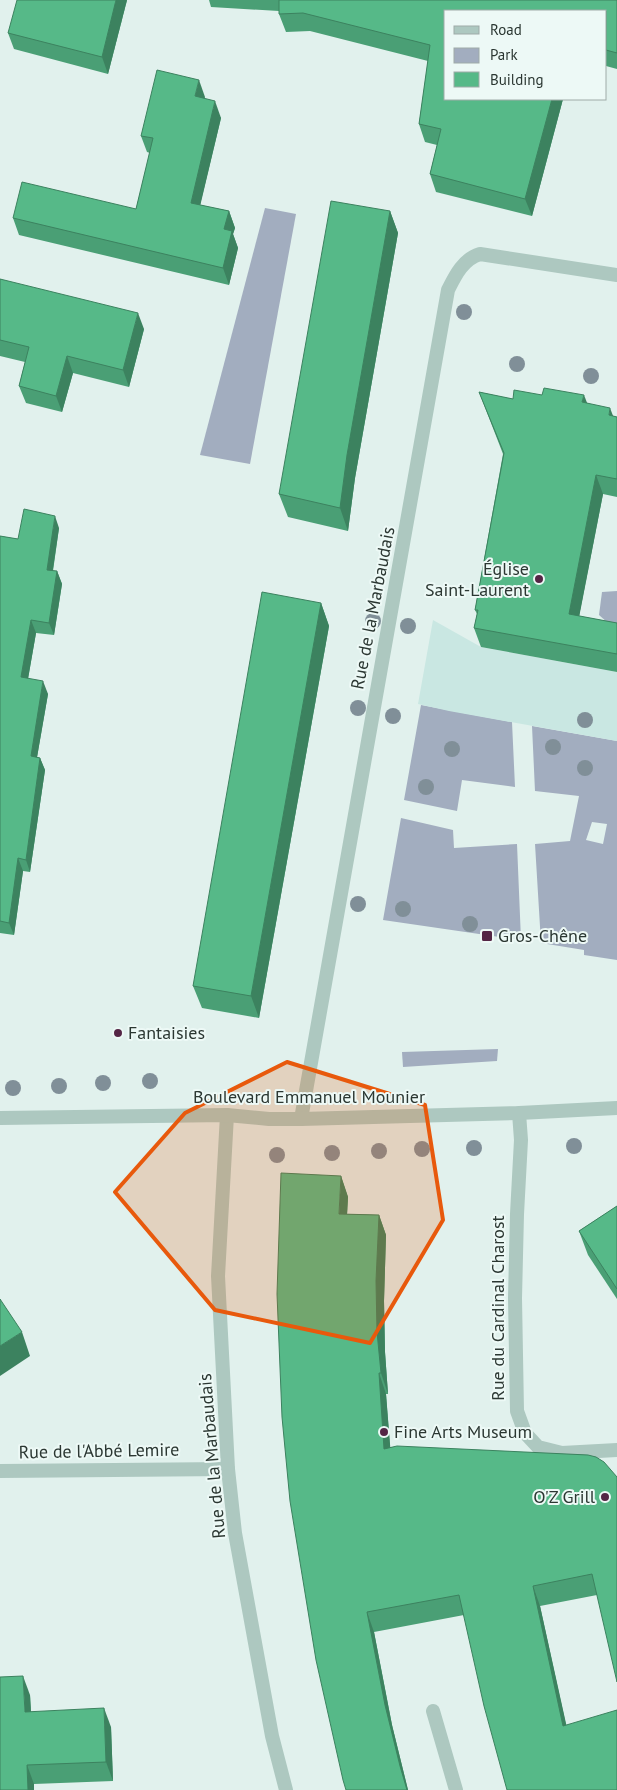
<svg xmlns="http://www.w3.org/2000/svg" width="617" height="1790" viewBox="0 0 617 1790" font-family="'PT Sans',sans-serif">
  <rect width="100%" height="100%" fill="#e1f1ed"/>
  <g fill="#a2adbf" fill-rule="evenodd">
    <path d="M265,208l31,6 -46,250 -50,-9z"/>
    <path d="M617,591v40l-18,-16 3,-23z"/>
    <path d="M421,705l91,17 3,65 -53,-7 -5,31 -53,-11z"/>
    <path d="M532,726l85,15v219l-33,-5v-5l-43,-7 -6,-99 35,-3 9,-45 -44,-5zM592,822l15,2 -4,20 -17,-4z"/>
    <path d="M401,818l52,12 1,18 63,-4 4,96 -138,-20z"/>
    <path d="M498,1049l-1,12 -94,6 -1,-15z"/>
  </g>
  <path fill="#c9e7e2" d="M433,620l48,27 136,25v69l-168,-30 -31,-7z"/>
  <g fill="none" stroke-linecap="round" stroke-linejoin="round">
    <path stroke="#adc8c0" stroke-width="14" d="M433,1711l23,79"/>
    <g stroke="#adc8c0" stroke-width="14">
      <path d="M519,1113l2,27 -4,74 -2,84 2,113 8,22 13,14 24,6 55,-3"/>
      <path d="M227,1115l-9,161 10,193 7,64 37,203 14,54"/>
      <path d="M301,1119c47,-277 100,-552 147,-829 7,-14 15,-31 32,-36l137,21"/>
      <path d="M0,1471l228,-2"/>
    </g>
    <path stroke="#adc8c0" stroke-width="14" d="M0,1118l227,-3 42,4h32l218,-6 98,-5"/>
  </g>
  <g fill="#808f98">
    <circle cx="464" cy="312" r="8"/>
    <circle cx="517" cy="364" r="8"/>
    <circle cx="591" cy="376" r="8"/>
    <circle cx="373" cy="621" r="8"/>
    <circle cx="408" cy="626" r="8"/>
    <circle cx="358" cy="708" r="8"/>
    <circle cx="393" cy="716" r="8"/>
    <circle cx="585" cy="720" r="8"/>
    <circle cx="553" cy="747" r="8"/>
    <circle cx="452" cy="749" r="8"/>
    <circle cx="585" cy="768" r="8"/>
    <circle cx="426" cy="787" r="8"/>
    <circle cx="358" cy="904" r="8"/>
    <circle cx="403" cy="909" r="8"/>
    <circle cx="470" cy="924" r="8"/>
    <circle cx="150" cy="1081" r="8"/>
    <circle cx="103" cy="1083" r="8"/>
    <circle cx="59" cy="1086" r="8"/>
    <circle cx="13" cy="1088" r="8"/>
    <circle cx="574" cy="1146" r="8"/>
    <circle cx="474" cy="1148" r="8"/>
    <circle cx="422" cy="1149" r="8"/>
    <circle cx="379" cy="1151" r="8"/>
    <circle cx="332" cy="1153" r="8"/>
    <circle cx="277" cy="1155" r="8"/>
  </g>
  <g fill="#4a9f75">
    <path d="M127,0l-19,74 -94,-25 -6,-16z"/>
    <path d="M209,0h408v69l-11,-3v-55h-160l117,88 -31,117 -96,-24 -6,-18 7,-29 -12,-3 -6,-18 9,-63 -118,-30 -24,1 -7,-18v-3l-68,-4z"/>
    <path d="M205,97l-1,1 17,20 -21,87 29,6 6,17 -2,6 5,14 -9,37 -210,-50 -6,-17 123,-9 14,-56 -3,-1 -6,-16z"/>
    <path d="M390,211l8,22 -43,245 -7,53 -60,-14 -9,-23z"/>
    <path d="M0,279l144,50 -15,58 -56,-14 -11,39 -36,-9 -7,-17 6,-24 -25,-6z"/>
    <path d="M479,392l34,7 74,4 26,13 4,1v80l-14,-3 -24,122 38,7v49l-136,-25 -7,-19 3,-14 -2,-4 28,-156z"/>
    <path d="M59,528l-6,43h4l5,13 -8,51 -18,-2 -8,46 20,15 -11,63 3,1 5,12 -15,102 -7,-1 -9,64 -14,-2v-397l18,3z"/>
    <path d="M321,603l8,23 -70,392 -57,-10 -9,-22z"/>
    <path d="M341,1176l7,21 -1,17 32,1 7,20 -2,66 1,51 3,42h-2l4,53 198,8 9,140 -57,11 26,119 51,65 -153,-175 -90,17 18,93 16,65h-62z"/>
    <path d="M617,1206v93l-29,-44 -9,-24z"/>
    <path d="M30,1695l1,17 80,15 2,54 -79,3v6h-34z"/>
  </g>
  <g fill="#3c825f">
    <path d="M116,0h11l-19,74 -6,-17z"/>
    <path d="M199,80l6,17 -4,15 -6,-16z"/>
    <path d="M552,99h11l-31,117 -7,-17z"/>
    <path d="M215,101l6,17 -24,101 -6,-16z"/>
    <path d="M229,211l6,17 -2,6 5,14 -9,37 -6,-17 1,-39z"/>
    <path d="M390,211l8,22 -43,245 -7,53 -8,-23 7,-53z"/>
    <path d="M138,313l6,16 -15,58 -6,-17z"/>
    <path d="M67,356l6,17 -11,39 -6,-16z"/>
    <path d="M584,395l7,18 -9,-11z"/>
    <path d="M610,408l7,18 -8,-11z"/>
    <path d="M596,475l7,19 -27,139 -7,-19z"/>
    <path d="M55,516l4,12 -8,54 -4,-12z"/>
    <path d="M57,571l5,13 -8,51 -5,-12z"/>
    <path d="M321,603l8,23 -70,392 -8,-22z"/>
    <path d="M31,620l5,13 -10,57 -5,-13z"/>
    <path d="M43,681l5,13 -13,75 -4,-13z"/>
    <path d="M40,758l5,12 -15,102 -4,-12z"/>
    <path d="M18,858l5,13 -9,64 -5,-12z"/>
    <path d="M341,1176l7,21 -2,37 -7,-20z"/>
    <path d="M379,1215l7,20 -2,66 1,51 3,42 -7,-21 -4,-41 -1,-51z"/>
    <path d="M22,1332l8,24 -30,20v-30z"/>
    <path d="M379,1373l7,21 6,75 -8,-20z"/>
    <path d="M533,1586l7,20 31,140 -8,-20z"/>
    <path d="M367,1612l7,20 18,93 16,65h-1l-7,-24 -15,-61z"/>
    <path d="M23,1676l7,19 2,36 -7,-19z"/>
    <path d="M104,1708l7,19 2,54 -7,-19z"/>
    <path d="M27,1765l7,19v6h-6z"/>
  </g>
  <g fill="#56b988" stroke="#3c825f">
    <path d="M17,0h99l-14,57 -94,-24z"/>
    <path d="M279,0h338v53l-11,-3v-39h-160v88h106l-27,100 -95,-25 11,-45 -22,-5 11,-79 -127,-32 -24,1z"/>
    <path d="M157,70l42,10 -4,16 20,5 -24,102 38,8 -5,18 8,2 -9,37 -210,-50 9,-36 114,27 17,-71 -12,-2z"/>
    <path d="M331,201l59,10 -43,244 -7,53 -61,-14z"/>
    <path d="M0,279l138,34 -15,57 -56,-14 -11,40 -37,-10 10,-39 -29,-7z"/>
    <path d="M544,388l40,7 -2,7 28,6 -1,7 8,2v62l-21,-4 -27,139 48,9v31l-143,-26 4,-18h-3l29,-157 -25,-61 34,7 1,-9 28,5z"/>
    <path d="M24,509l31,7 -8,54 10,1 -8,52 -18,-3 -10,57 22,4 -12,75 9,2 -14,102 -8,-2 -9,65 -9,-2v-385l18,3z"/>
    <path d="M262,592l59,11 -70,393 -58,-10z"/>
    <path d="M281,1173l60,3 -2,38 40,1 -3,66 1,51 4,41h-2l5,76 13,-3 191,9 8,2 8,5 13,15v205l-25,-108 -59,12 30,140 54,-16v80h-110l-23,-84 -25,-111 -92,17 18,93 15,61 7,24h-61l-3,-10 -27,-120 -26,-159 -8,-84 -5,-123z"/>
    <path d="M617,1206v83l-38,-58z"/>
    <path d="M0,1299l22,33 -22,14z"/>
    <path d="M23,1676l2,36 79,-4 2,54 -79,3 1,25h-28v-113z"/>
  </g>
  <path fill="#e8590c" fill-opacity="0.2" stroke="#e8590c" stroke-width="4" stroke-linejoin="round" d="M287,1062l138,43 18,115 -73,123 -155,-33 -100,-118 70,-79z"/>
  <g fill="#542545" stroke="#edf9f6" stroke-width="2">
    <circle cx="539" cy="579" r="5"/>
    <rect x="481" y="930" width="12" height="12" rx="2.5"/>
    <circle cx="118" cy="1033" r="5"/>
    <circle cx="384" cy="1432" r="5"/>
    <circle cx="605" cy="1497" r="5"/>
  </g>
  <g text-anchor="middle" stroke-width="4" stroke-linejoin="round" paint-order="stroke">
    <g font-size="18" fill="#2b3732" stroke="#edf9f6" text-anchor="start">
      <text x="529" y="575" text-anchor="end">Église<tspan x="529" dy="21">Saint-Laurent</tspan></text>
      <text x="498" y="942">Gros-Chêne</text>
      <text x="128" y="1039">Fantaisies</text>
      <text x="394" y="1438">Fine Arts Museum</text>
      <text x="595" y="1503" text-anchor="end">O'Z Grill</text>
    </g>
    <g font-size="18" fill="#2b3732" stroke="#edf9f6">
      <text transform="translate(373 608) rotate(-79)" y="6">Rue de la Marbaudais</text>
      <text x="309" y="1103">Boulevard Emmanuel Mounier</text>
      <text transform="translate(498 1308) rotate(-90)" y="6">Rue du Cardinal Charost</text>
      <text transform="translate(99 1451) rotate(-1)" y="6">Rue de l'Abbé Lemire</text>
      <text transform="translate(212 1456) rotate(-95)" y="6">Rue de la Marbaudais</text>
    </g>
  </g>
  <rect x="444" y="10" width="162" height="90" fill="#edf9f6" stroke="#9faba8"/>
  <rect x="454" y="26" width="25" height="8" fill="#adc8c0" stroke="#9faba8"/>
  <text x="490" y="35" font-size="15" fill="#2b3732">Road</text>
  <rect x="454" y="48" width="25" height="15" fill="#a2adbf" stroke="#9faba8"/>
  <text x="490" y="60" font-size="15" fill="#2b3732">Park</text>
  <rect x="454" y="72" width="25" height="15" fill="#56b988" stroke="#9faba8"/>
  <text x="490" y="85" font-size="15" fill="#2b3732">Building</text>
</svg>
